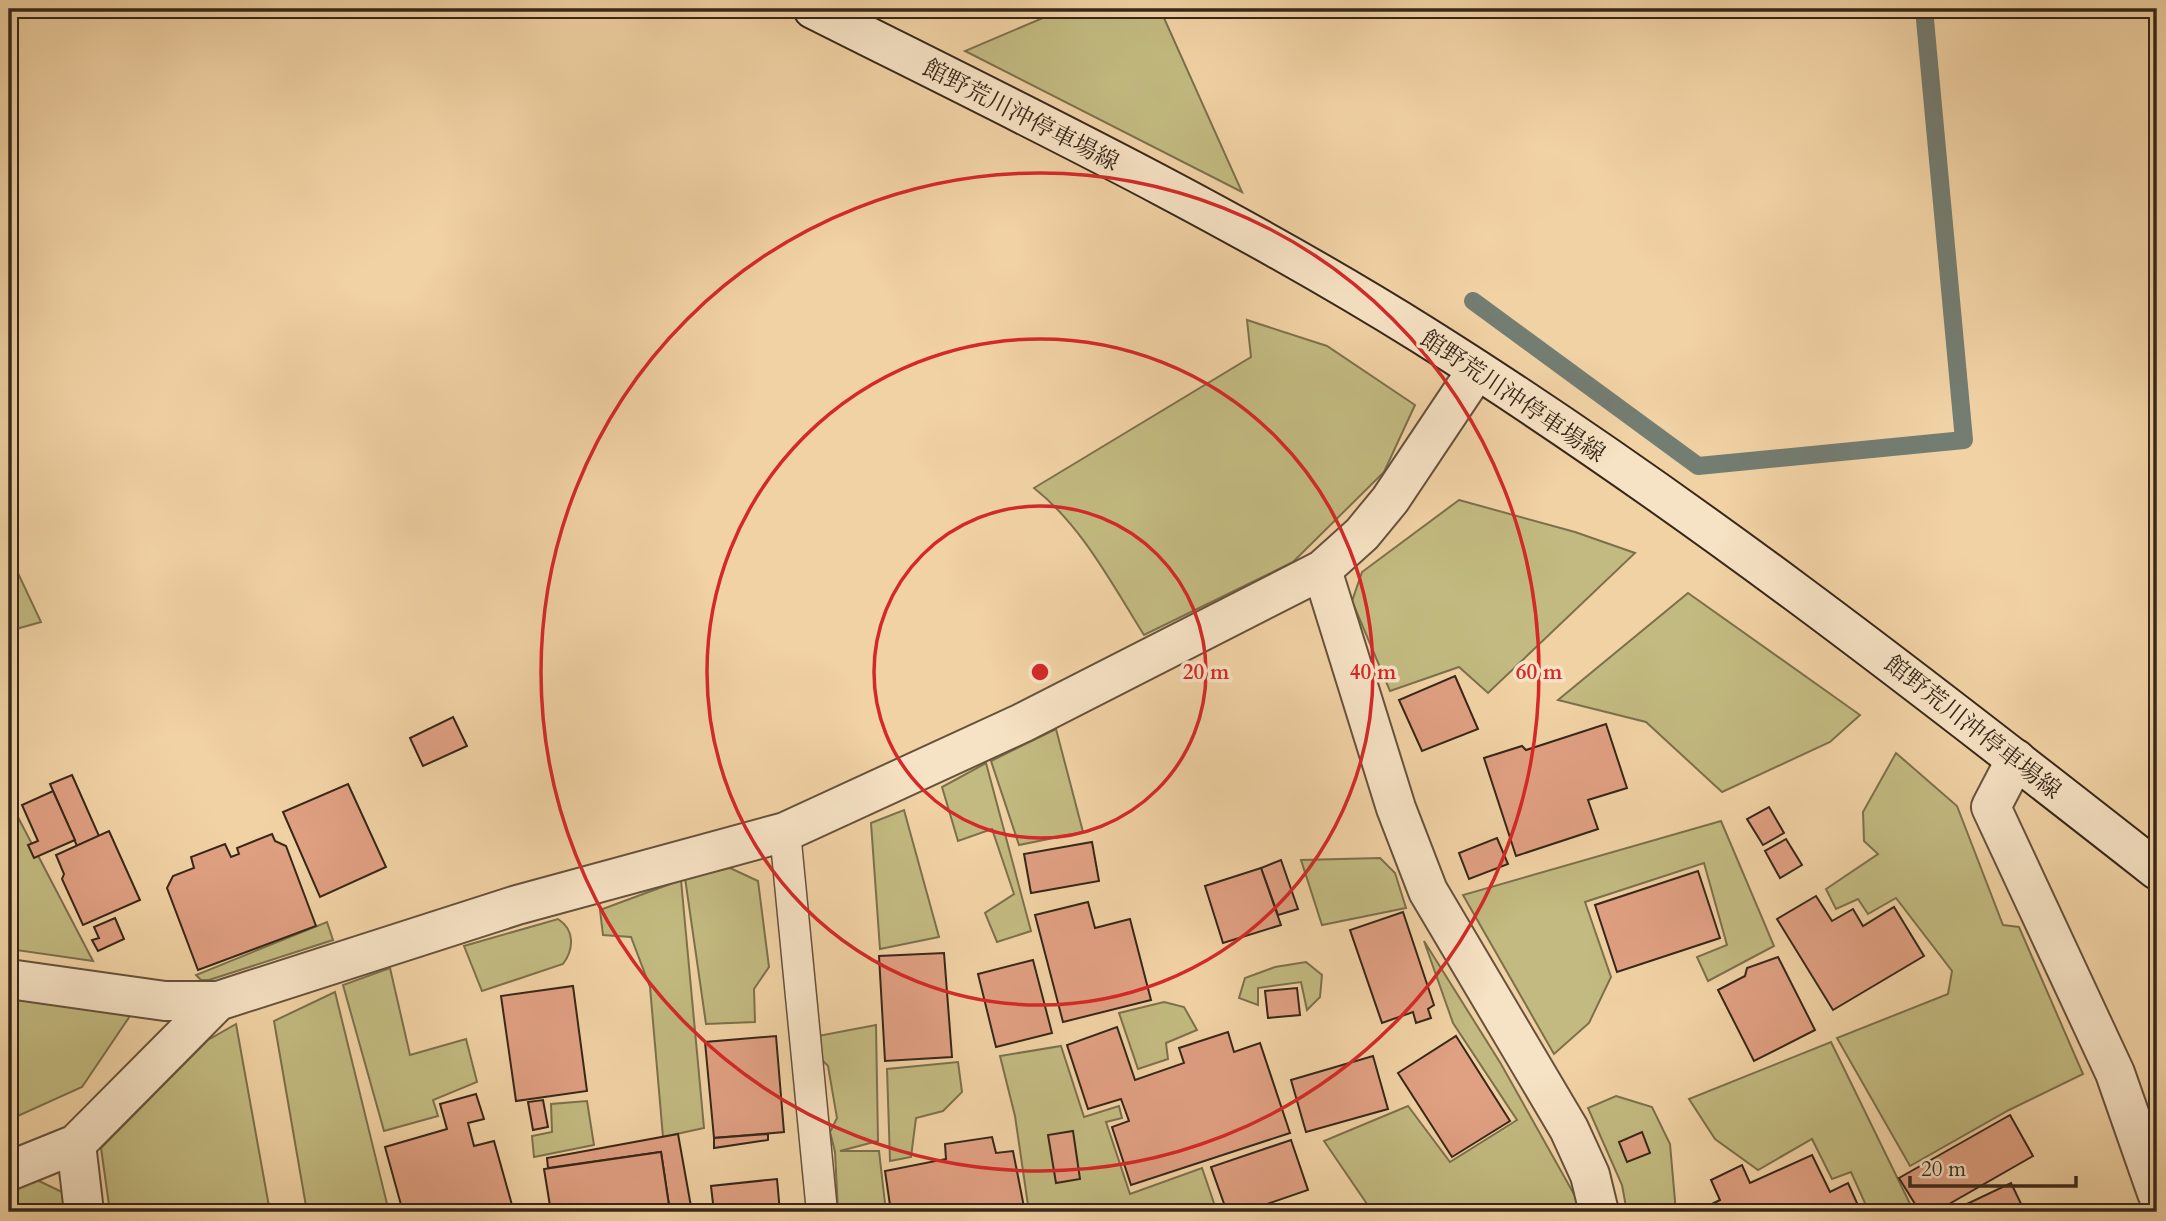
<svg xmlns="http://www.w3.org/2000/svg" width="2166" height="1221" viewBox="0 0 2166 1221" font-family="Cardo,'Noto Serif JP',serif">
  <rect width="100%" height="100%" fill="#f1d2a4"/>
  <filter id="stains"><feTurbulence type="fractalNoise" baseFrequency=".00286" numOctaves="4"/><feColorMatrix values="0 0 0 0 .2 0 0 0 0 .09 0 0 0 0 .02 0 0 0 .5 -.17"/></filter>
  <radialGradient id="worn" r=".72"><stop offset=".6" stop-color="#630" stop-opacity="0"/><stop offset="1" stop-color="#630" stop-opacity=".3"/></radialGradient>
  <g fill="#c2ba80" stroke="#7c704c" stroke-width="2">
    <path d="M1064,9h96l82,183 -277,-141z"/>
    <path d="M1247,320l80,26 88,59 -31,67 -91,90 -149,73c-32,-51 -62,-109 -110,-147l217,-131z"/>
    <path d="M1459,500l116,32 60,21 -147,140 -29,-26 -69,24 -38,-90 10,-29z"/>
    <path d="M9,554l32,68 -32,9z"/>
    <path d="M1688,593l172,122 -30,27 -108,50 -76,-70 -88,-22z"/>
    <path d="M1056,729l27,103 -64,13 -28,-84z"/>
    <path d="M1896,753l61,53 46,119 16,2 64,147 -74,36 -99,56 -73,-128 111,-44 4,-23 -56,-73 -28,16 -10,-15 -22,10 -10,-20 52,-35 -14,-13 -1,-29z"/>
    <path d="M986,763l45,168 -34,11 -12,-29 29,-19 -22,-65 -34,12 -16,-54z"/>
    <path d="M9,800l84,161 -84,-12z"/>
    <path d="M904,810l35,127 -59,12 -9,-126z"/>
    <path d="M1721,821l53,125 -66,35 -11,-24 30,-12 -23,-82 -119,39 26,75 -22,46 -35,31 -91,-159z"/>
    <path d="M1380,858l15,15 11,35 -84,17 -21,-65z"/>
    <path d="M730,868l28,13 11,86 -15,22 1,33 -49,2 -21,-146z"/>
    <path d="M681,880l23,248 -41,9 -13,-150 -19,-50 -28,-2 -3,-25z"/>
    <path d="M558,919c17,11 16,30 5,45l-81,27 -18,-45z"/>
    <path d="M327,922l6,18 -124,40h-8l-5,-5z"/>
    <path d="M1424,941l77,123 83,148h-242l25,-8 -43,-63 84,-35 42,56 67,-42 -64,-97z"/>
    <path d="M1306,962l16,13 -2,22 -13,13 -6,-28 -43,6v17l-19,-7 6,-20 30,-11z"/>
    <path d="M390,968l20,87 56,-16 11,43 -44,18 5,16 -54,15 -41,-146z"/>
    <path d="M335,992l54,220h-82l-33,-191z"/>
    <path d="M9,993l125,17 -52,77 -73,33z"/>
    <path d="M1164,1002l20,5 13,23 -31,13 2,16 -30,10 -19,-56z"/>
    <path d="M236,1024l34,188h-160l-9,-64 107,-108z"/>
    <path d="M876,1025l2,116 -38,10h39l7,61h-48l-3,-60 -5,-20 7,-14 -9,-52 -8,-8 -2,-22z"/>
    <path d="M1831,1042l83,170h-45l-18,-40 -19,7 -20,-40 -54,31 -43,-31 -26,-40z"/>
    <path d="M1061,1046l23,71 35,-11 3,12 -16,4 24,72 72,-26 15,44h-188l-14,-96 -15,-60z"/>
    <path d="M958,1062l4,30 -19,19 -27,7 -5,39 -21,4 -3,-92z"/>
    <path d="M1616,1096l36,11 18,37 6,68h-49l-5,-27 -34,-77z"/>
    <path d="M587,1101l7,44 -60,12 -2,-21 20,-4 -1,-28z"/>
    <path d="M37,1180l25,12 2,20h-55v-20z"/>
  </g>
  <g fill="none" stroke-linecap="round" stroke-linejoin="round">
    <path stroke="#747d72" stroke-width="18" d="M1473,301l225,165 266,-26 -40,-431"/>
  </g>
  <g fill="#e0a082" stroke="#372719" stroke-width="2">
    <path d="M1455,676l23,53 -56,22 -23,-51z"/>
    <path d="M453,717l14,29 -44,20 -13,-28z"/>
    <path d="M1606,724l21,64 -39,12 10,29 -82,27 -32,-98 38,-12 4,4z"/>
    <path d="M72,775l27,61 -22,10 -27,-62z"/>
    <path d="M348,784l38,83 -66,30 -37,-85z"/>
    <path d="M53,791l22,49 -41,18 -6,-13 10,-4 -16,-36z"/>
    <path d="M1769,807l15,26 -21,12 -16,-26z"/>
    <path d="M109,831l31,69 -57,25 -21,-46 2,-5 -8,-19z"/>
    <path d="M272,834l3,7 11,5 30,80 -118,44 -31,-82 6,-12 21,-8 -3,-11 34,-13 6,13 8,-3 -2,-6z"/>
    <path d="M1497,838l11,26 -39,15 -10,-26z"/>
    <path d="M1786,839l16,26 -22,13 -15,-27z"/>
    <path d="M1092,842l7,39 -68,12 -7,-39z"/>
    <path d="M1281,860l17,49 -20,6 -17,-47z"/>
    <path d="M1261,868l20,57 -58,18 -18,-57z"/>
    <path d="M1698,871l22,67 -103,34 -22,-67z"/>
    <path d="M1816,896l16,25 21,-12 10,17 31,-19 30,49 -91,54 -56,-91z"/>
    <path d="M1088,902l7,26 35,-9 21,81 -88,22 -28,-107z"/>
    <path d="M1403,912l31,93 -6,4 3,9 -15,5 -3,-11 -31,11 -32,-93z"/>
    <path d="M115,918l9,21 -26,12 -6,-11 7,-2 -5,-11z"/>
    <path d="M944,953l8,104 -67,4 -6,-105z"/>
    <path d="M1778,957l37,73 -61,31 -36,-71 27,-14 2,-8z"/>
    <path d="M1033,960l19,73 -56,14 -18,-73z"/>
    <path d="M573,986l14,105 -71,10 -15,-105z"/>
    <path d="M1297,988l3,27 -32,3 -3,-27z"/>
    <path d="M1117,1027l18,53 49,-17 -5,-15 49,-16 6,20 26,-9 30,90 -159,52 -19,-58 17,-6 -8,-22 -33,10 -21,-64z"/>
    <path d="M776,1036l8,96 -70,6 -9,-96z"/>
    <path d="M1456,1036l54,85 -58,36 -54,-84z"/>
    <path d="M1373,1056l15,53 -82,23 -15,-52z"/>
    <path d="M476,1094l8,25 -16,4 6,23 20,-5 18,64 -26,7h-83l-18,-65 62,-18 -7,-25z"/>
    <path d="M543,1100l5,27 -15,3 -5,-28z"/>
    <path d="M2010,1115l23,41 -98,56h-15l-21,-34z"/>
    <path d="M1073,1131l7,48 -24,4 -8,-48z"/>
    <path d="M1642,1132l8,21 -23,9 -8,-20z"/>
    <path d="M678,1134l14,78h-22l-9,-60 -113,16 -1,-10z"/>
    <path d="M768,1134v6l-54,8v-10z"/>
    <path d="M992,1137l4,16 17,-2 12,61h-134l-6,-41 61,-12 -1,-15z"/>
    <path d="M1291,1140l17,50 -64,22h-17l-16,-45z"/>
    <path d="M661,1152l9,60h-119l-7,-43z"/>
    <path d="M1812,1155l18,37 18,-9 13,29h-165l24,-12 -9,-20 31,-15 8,18z"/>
    <path d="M777,1179l3,33h-66l-3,-26z"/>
    <path d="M2011,1183l14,29h-75z"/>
  </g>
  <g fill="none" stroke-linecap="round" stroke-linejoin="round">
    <defs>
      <path id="service" d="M785,832l37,380"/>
      <g id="minor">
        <path d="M1322,570l74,238 32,83 141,238 21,46 9,37"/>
        <path d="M2016,759l-25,48 124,266 42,120"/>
        <path d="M9,979l156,22h53"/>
        <path d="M76,1144l8,68"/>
        <path d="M9,1171l67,-27 142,-143 299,-96 268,-73 237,-109 300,-153 40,-36 28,-34 87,-130"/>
      </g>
      <path id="secondary" d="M813,9c205,103 415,204 610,326 256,161 496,348 734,535"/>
    </defs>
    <use href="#service" stroke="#66523c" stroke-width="33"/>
    <use href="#minor" stroke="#66523c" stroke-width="42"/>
    <use href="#secondary" stroke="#372719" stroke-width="42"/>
    <use href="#service" stroke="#f6e2c4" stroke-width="30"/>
    <use href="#minor" stroke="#f6e2c4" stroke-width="38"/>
    <use href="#secondary" stroke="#f6e2c4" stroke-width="38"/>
  </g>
  <g fill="none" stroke="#d62828" stroke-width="3.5">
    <circle cx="1040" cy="672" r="166"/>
    <circle cx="1040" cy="672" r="333"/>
    <circle cx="1040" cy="672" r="499"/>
  </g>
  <g text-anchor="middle" stroke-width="7" stroke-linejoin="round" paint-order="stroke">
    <g font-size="24" fill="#372719" stroke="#f6e2c4">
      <text transform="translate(1021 115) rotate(27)" y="8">館野荒川沖停車場線</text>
      <text transform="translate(1513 396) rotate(34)" y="8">館野荒川沖停車場線</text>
      <text transform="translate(1973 727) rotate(38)" y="8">館野荒川沖停車場線</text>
    </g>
  </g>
  <circle cx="1040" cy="672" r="10" fill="#d62828" stroke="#f6e2c4" stroke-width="3.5"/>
  <g font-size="21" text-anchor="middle" font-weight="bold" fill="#d62828" stroke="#f6e2c4" stroke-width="7" stroke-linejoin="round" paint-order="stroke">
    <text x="1206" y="679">20 m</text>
    <text x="1373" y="679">40 m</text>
    <text x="1539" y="679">60 m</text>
  </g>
  <rect width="2166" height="1221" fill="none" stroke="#f1d2a4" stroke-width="35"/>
  <rect x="10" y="10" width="2145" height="1200" fill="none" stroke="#372719" stroke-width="3.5"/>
  <rect x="18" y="18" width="2131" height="1186" fill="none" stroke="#372719" stroke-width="2"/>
  <path d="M1910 1176v10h166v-10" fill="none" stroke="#372719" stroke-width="3.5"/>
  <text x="1921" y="1176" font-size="21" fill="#372719" stroke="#f6e2c4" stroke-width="5" paint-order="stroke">20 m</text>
  <rect width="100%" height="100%" filter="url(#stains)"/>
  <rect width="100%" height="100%" fill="url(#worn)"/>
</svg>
